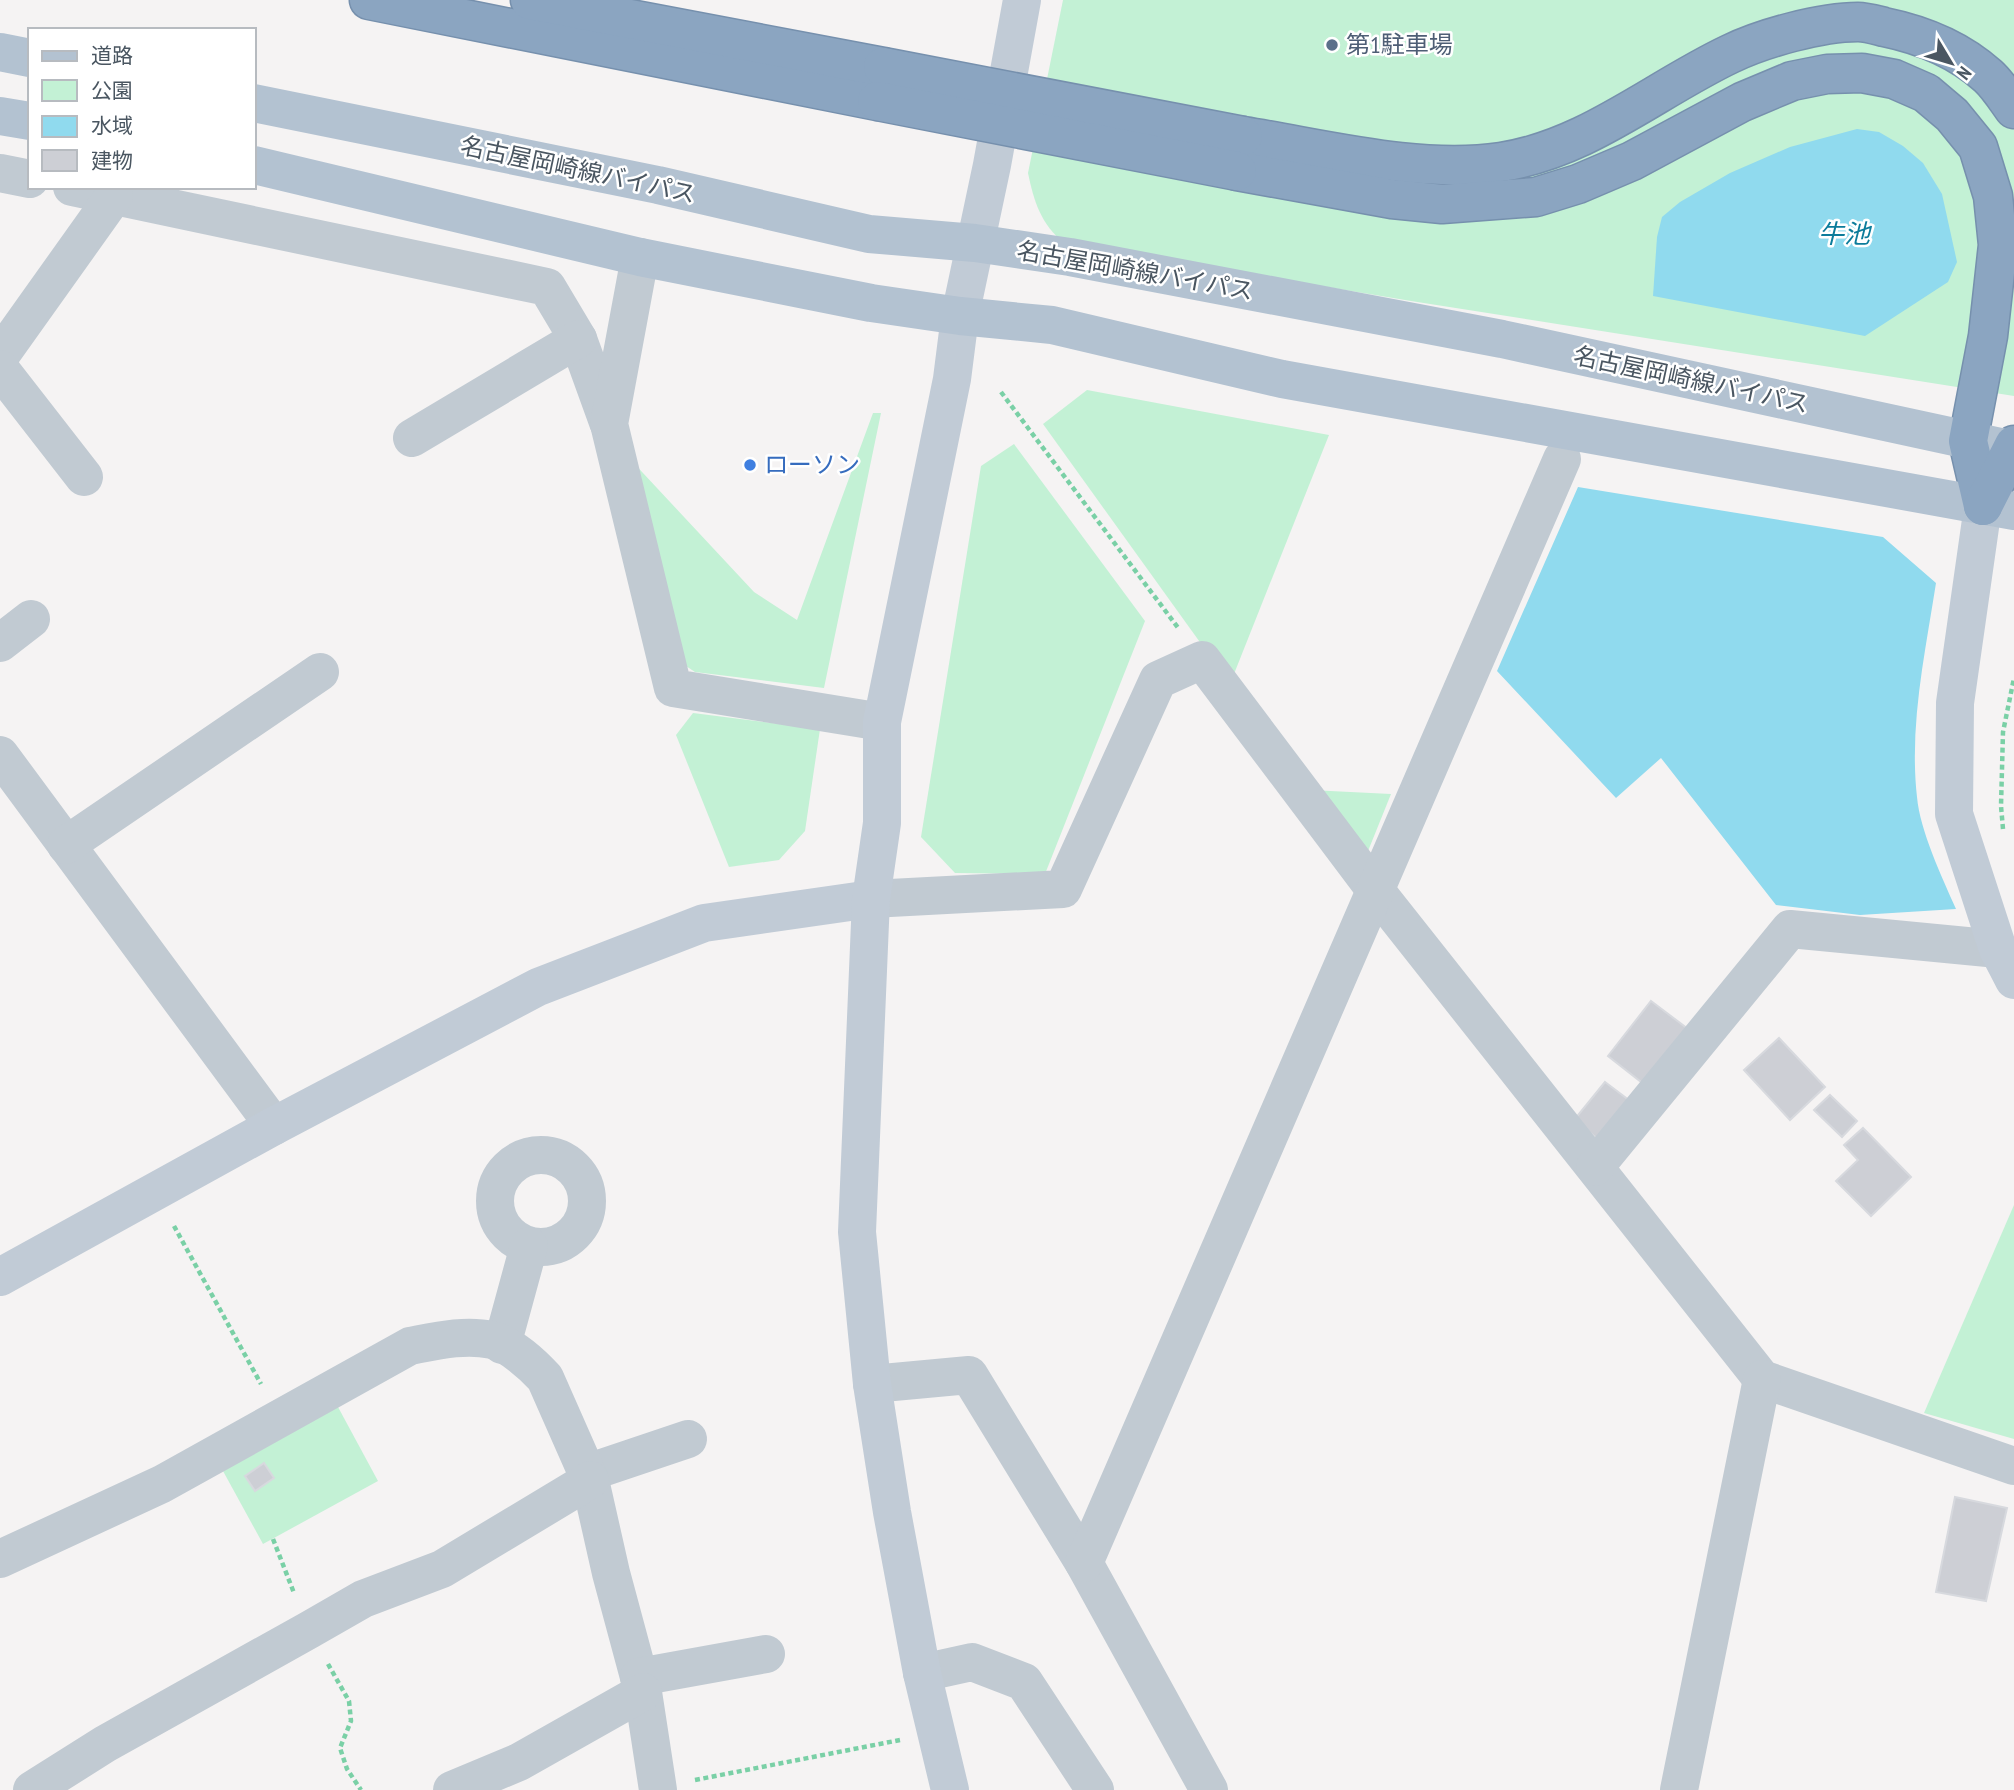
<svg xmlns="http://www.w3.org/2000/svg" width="2014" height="1790" viewBox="0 0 2014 1790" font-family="'PT Sans Narrow','Noto Sans JP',sans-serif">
  <rect width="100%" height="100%" fill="#f5f3f3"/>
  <g fill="#c3f1d5">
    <path d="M1063,0h951v396l-603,-95 -347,-58c-23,-19 -30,-41 -36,-70z"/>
    <path d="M1087,390l242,45 -99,249 -187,-260z"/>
    <path d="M873,413h8l-57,275 -129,-16 -18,-12 -48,-202 125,134 43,28z"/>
    <path d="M1014,444l131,177 -100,253 -90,-1 -34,-36 60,-371z"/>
    <path d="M693,713l127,16 -15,102 -26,29 -50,7 -53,-132z"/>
    <path d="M1310,790l81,4 -27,67z"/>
    <path d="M2014,1205v234l-90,-26z"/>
    <path d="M338,1407l40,74 -115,63 -40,-73z"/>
  </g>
  <g fill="#90daee">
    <path d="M1857,129l22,3 24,14 20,17 19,31 15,68 -9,20 -83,54 -212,-40 4,-59 5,-20 18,-15 50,-29 60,-26z"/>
    <path d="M1578,487l305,50 53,46c-11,71 -27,142 -19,214 3,34 25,80 39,112l-96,6 -84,-10 -115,-147 -45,40 -119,-127z"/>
  </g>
  <g fill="#cdcfd5" stroke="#d7d9de" stroke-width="2">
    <path d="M1651,1001l37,28 -43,56 -37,-29z"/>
    <path d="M1779,1038l46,49 -35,33 -46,-50z"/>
    <path d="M1605,1082l29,22 -31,39 -29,-23z"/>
    <path d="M1830,1095l27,26 -15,16 -28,-27z"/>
    <path d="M1863,1128l48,49 -40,39 -35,-35 22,-21 -14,-15z"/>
    <path d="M264,1463l10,15 -19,13 -10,-15z"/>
    <path d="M1955,1497l52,11 -21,93 -50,-9z"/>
  </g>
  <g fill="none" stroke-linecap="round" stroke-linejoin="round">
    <defs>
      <g id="highway">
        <path d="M369,0l508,101"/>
        <path d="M530,0l353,67"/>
        <path d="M1243,136c82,13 175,38 258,26 86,-13 153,-72 229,-108 33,-16 91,-32 128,-32 8,0 18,3 26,5 39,8 74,22 104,49 10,9 18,22 26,33"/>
        <path d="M1237,171l155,28 50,5 94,-7 42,-13 54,-23 110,-59 50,-21 35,-7 35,-1 32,6 32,14 26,22 26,32 15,49 5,49 -10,91 -20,105 15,65"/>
        <path d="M1983,506l31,-61"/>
      </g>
    </defs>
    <use href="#highway" stroke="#7690ad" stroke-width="41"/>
    <g stroke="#7ad0a6" stroke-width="4.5" stroke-dasharray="5 3.5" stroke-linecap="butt">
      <path d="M1001,392l178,237"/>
      <path d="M2003,829l-2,-23 2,-74 11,-54"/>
      <path d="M174,1226l87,158"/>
      <path d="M273,1539l21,54"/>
      <path d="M328,1664l21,37 2,20 -11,27 7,21 14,21"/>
      <path d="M695,1780l205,-40"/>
    </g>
    <g stroke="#c1cad2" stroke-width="38">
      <path d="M0,173l30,6"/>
      <path d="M72,187l475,100 31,52 30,83"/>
      <path d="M640,257l-31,167 64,264 209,34"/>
      <path d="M0,356l114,-160"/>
      <path d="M0,369l84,108"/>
      <path d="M412,438l166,-99"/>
      <path d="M0,643l31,-24"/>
      <path d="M0,755l274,371"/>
      <path d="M66,845l254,-173"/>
      <path d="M871,899l192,-10 95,-209 44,-20 174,231 386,488 252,87"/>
      <circle cx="541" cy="1201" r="46"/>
      <path d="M1595,1167l195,-238 208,20"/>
      <path d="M502,1345l27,-99"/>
      <path d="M872,1384l97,-9 115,188 125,227"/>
      <path d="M587,1473l101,-34"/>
      <path d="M0,1559l162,-75 248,-138c26,-5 55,-12 82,-6 19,5 40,24 53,38l45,102 21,93 32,119 15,98"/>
      <path d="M1084,1563l478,-1104"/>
      <path d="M922,1673l50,-11 52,20 71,108"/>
      <path d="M639,1677l127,-23"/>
      <path d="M32,1790l73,-46 204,-114 54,-31 79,-30 148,-89"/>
      <path d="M452,1790l67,-28 124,-70"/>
      <path d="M1679,1790l83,-411"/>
    </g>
    <g stroke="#c1cbd6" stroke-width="38">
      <path d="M1983,506l-28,197 -1,111 44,135 16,31"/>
      <path d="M0,1277l274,-151 264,-139 166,-64 167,-24"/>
      <path d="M950,1790l-28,-117 -30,-161 -20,-128 -15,-152 14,-333 11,-76v-101l70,-343 8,-63 32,-151 30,-165"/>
    </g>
    <g stroke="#b3c2d1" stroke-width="38">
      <path d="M0,52l30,6"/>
      <path d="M254,103l404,82 211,49 106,9 95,14 432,82 512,111"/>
      <path d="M0,116l30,5"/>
      <path d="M254,165l386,92 231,46 89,13 92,9 230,54 732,132"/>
    </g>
    <use href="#highway" stroke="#8ba5c1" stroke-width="38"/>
    <defs>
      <g id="highway-bridge">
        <path d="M883,67l360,69"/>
        <path d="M877,101l360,70"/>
      </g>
    </defs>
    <use href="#highway-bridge" stroke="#7690ad" stroke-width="41" stroke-linecap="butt"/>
    <use href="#highway-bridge" stroke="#8ba5c1" stroke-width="38"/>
  </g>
  <circle fill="#5c6f8a" stroke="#fff" stroke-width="2.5" cx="1332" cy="45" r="7"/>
  <circle fill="#3f7fe0" stroke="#fff" stroke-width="2.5" cx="750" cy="465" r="7"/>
  <g text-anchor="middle" stroke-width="5" stroke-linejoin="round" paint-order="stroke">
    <g font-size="24" fill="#4e5e75" stroke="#fff" text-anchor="start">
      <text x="1346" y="53">第1駐車場</text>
    </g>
    <g font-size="24" fill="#4a5661" stroke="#fff">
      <text transform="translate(578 170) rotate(12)" y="8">名古屋岡崎線バイパス</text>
      <text transform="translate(1135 271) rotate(10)" y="8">名古屋岡崎線バイパス</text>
      <text transform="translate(1691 380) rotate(12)" y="8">名古屋岡崎線バイパス</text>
    </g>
    <g font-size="24" fill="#366cbe" stroke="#fff" text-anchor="start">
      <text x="764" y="473">ローソン</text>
    </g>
    <g font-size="26" font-style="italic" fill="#0c7c9b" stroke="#fff">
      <text x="1844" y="243">牛池</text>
    </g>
  </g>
  <rect x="28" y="28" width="228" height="161" fill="#ffffff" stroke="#b7bbc0" stroke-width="2"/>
  <rect x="42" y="51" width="35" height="10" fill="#b3c2d1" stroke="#b7bbc0" stroke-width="2"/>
  <text x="91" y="63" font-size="21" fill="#4a5661">道路</text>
  <rect x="42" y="80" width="35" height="21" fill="#c3f1d5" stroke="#b7bbc0" stroke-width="2"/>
  <text x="91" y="98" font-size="21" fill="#4a5661">公園</text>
  <rect x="42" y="116" width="35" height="21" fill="#90daee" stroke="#b7bbc0" stroke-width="2"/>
  <text x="91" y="133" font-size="21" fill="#4a5661">水域</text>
  <rect x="42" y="150" width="35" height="21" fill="#cdcfd5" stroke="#b7bbc0" stroke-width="2"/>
  <text x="91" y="168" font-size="21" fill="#4a5661">建物</text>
  <g transform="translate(1951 63) rotate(128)" stroke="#ffffff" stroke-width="5" paint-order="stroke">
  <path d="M0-5L12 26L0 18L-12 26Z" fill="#4a5661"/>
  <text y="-10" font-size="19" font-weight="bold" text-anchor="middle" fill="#4a5661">N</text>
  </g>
</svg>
